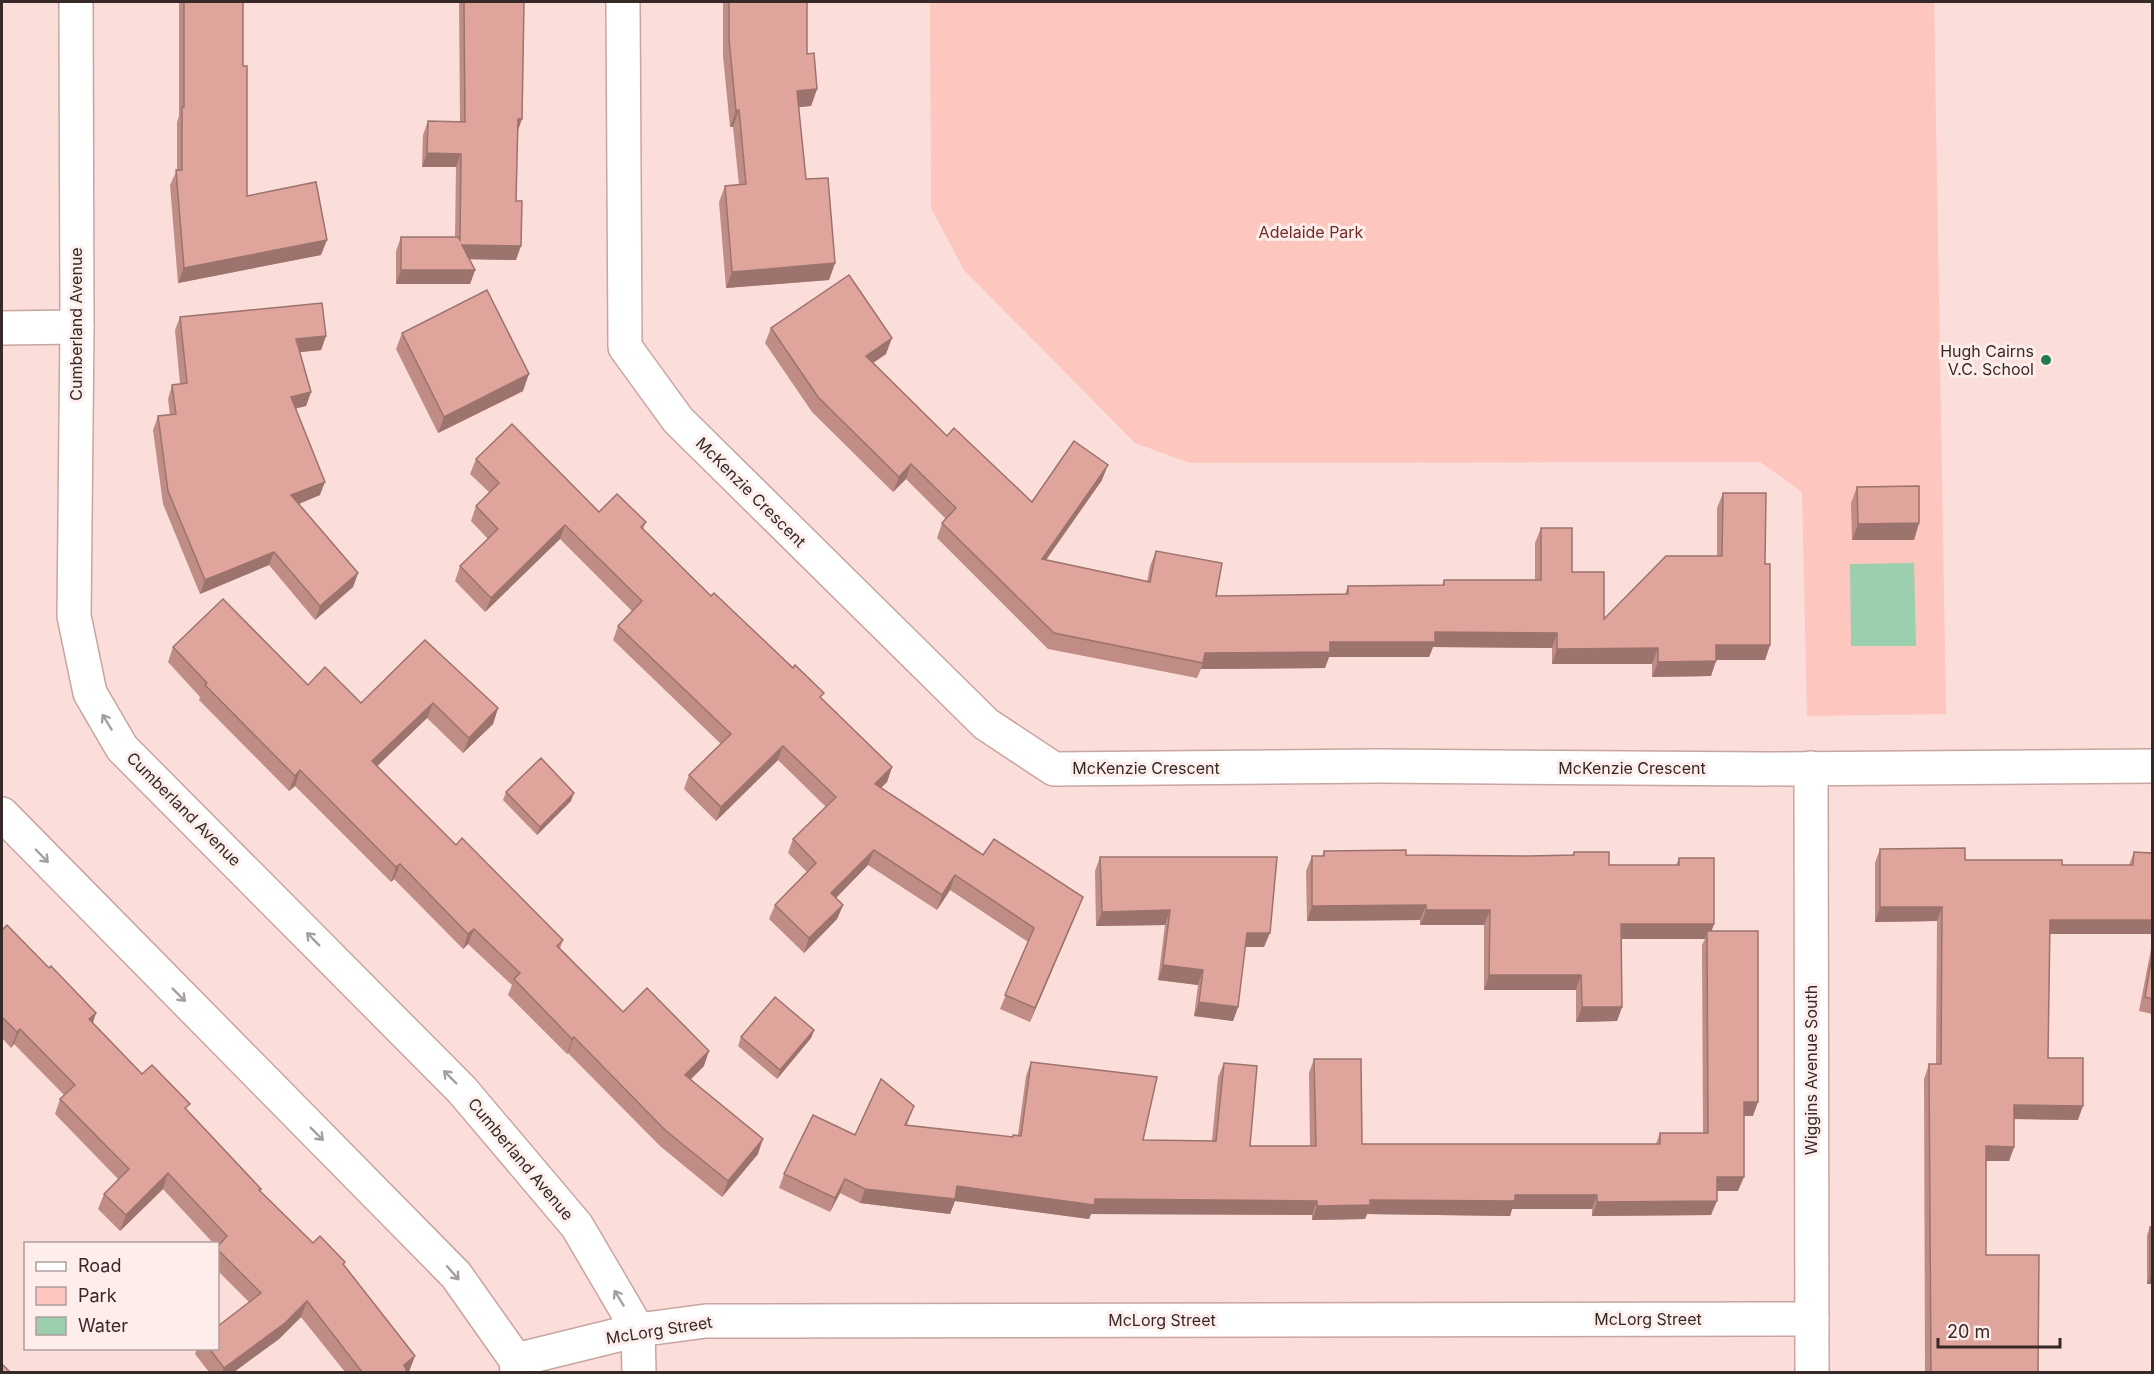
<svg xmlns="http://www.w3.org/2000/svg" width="2154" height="1374" viewBox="0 0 2154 1374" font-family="Inter,sans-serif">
  <rect width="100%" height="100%" fill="#fbddd9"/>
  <path fill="#fdc7bf" d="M930,2h1004l12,712 -139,2 -5,-224 -42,-30 -570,1 -55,-20 -171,-173 -33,-62z"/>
  <path fill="#9bcfae" d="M1914,563l2,83h-65l-1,-82z"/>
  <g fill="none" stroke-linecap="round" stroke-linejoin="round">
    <defs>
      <g id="minor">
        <path d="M76,2l1,325 -3,289 16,77 32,55 340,342 115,136 61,104 1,42"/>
        <path d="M623,2l2,345 53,73 308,304 68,45 325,-3 385,3 388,-3"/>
        <path d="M2,328l75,-1"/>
        <path d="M1811,768l1,604"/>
        <path d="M2,814l454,461 60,85 1,12"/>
        <path d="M516,1360l122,-30 68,-9 1106,-2"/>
      </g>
    </defs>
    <use href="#minor" stroke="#c8a5a0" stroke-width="36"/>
    <use href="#minor" stroke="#fff" stroke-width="33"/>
  </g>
  <g fill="#c08d86">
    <path d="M179,2h64v64l4,130 74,59 -143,28 -8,-98 7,-15v-48l2,-6z"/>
    <path d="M459,2h65l-7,130 -1,128 -47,-1 6,11 -5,14h-74v-33l5,-14h54l1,-70h-34l1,-32 5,-14 32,1z"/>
    <path d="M723,2h84v52l10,35 -6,17 -13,1 8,72 29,84 -6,17 -103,8 -7,-86 6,-16 14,-1 -6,-58h-3l-7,-71z"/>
    <path d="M180,317l146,19 -5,14 -21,2 11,40 -5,14 -10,2 24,87 -21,9 59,69 -5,14 -38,33 -46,-55 -69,29 -37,-90 -10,-74 5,-14 12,-1 -2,-16 4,-14 8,-1 -5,-54z"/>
    <path d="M771,328l115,26 -13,9 74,73 85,66 70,-22 -56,80 101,22 3,-16 6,-15 60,45 129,-2 3,-8 94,-1 2,-5h91v-37l6,-15 31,44 32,47 113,-63v-48l6,-15 42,71 5,81 -5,15h-49l-5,16 -59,1v-13h-100v-16l-119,-1 -4,10h-100l-4,11 -124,1 -4,9 -149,-29 -111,-111 5,-15 4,-4 -40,-40 -13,13 -81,-80 -47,-69z"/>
    <path d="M402,333l121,58 -85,42 -42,-84z"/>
    <path d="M476,459l123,53 47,10 -3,7 68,67 111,103 70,68 -5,15 -6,6 102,67 94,57 -47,110 -30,-13 28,-67 -78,-52 -13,20 -69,-45 -32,33 7,7 -6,14 -33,34 -35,-34 6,-14 32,-33 -19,-19 5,-14 33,-32 -48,-47 -62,61 -32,-32 5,-14 32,-31 -108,-104 5,-14 14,-15 -72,-72 -75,73 -30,-31 5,-15 28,-27 -17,-18 5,-15 14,-13 -20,-19z"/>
    <path d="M1857,487l62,36 -5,17h-62l-1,-37z"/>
    <path d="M425,640l73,68 -5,16 -30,29 -36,-35 -50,48 79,79 107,95 -3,8 63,64 81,54 -13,13 67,75 -36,43 -62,-51 -92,-93 -1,1 -59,-59 4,-10 -44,-41 -5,5 -69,-70 -3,3 -96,-96 -6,5 -90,-91 1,-3 -32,-35 5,-15 135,38 53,18z"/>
    <path d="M506,792l65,9 -34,34 -34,-35z"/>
    <path d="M1880,849l85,11 97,5h67l5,-13 18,82h-102l-2,124 30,62 -64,-1v28l-5,14h-23v94l52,117h-113l-1,-293 5,-15h7l1,-143 -62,1v-59z"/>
    <path d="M1324,851l82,4 122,1 44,-1 2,-3 35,13h67l3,-7 35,66 -3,7 42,185h-9l-6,75h-21l-6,24 -119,1v-7h-80l-2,7 -143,-2 -2,5 -53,1v-5l-221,-1 -2,5 -134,-18 -5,13 -90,-11 -20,-10 -10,19 -51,-24 5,-14 71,-39 59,-29 -7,19 105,12 6,-2 8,-59 5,-14 112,78 69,1 6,-64 6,-14 26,83h60l-1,-73 5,-14 48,85h294l4,-11h43l-1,-188 3,-6h-84l1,68 -5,14 -41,1v-32h-92v-65h-64v-5l-113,1 -1,-50 6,-15h10z"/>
    <path d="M1100,857l164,90h-19l-7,60 -5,14 -39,-5 4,-31 -40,-5 7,-55 -69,1 -1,-55z"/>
    <path d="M2,930l47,38 47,45 -3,10 49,51 45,37 74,78 -1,2 53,52 31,22 65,107h-64l-44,-55 -22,22 -45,33h-25l-14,-18 2,-6h21l31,-46 -31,-31v-27h-4l-51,-55 -43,42 -22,-22 6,-15 14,-15 -63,-65 5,-15 4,-4 -50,-51 -3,4 -9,-10z"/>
    <path d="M2152,944v70l-13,-3z"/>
    <path d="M814,1030l-3,8 -34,41 -39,-33 3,-9z"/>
    <path d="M2150,1227l2,57h-5v-49z"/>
  </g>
  <g fill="#9c736d">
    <path d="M817,89l-6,17 -20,2 6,-17z"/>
    <path d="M739,110l-6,17h-3l6,-16z"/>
    <path d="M518,119h4l-5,14z"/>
    <path d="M427,153l34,1 -5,13h-34z"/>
    <path d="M327,240l-6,15 -143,28 6,-15z"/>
    <path d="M462,245l59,1 -5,14 -59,-1z"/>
    <path d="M835,263l-6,17 -103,8 6,-16z"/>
    <path d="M401,270h74l-5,14h-74z"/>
    <path d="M326,336l-5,14 -30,3 5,-14z"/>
    <path d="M892,338l-6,16 -25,17 5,-15z"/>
    <path d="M529,374l-6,17 -85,42 6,-16z"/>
    <path d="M311,392l-5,14 -20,5 5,-14z"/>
    <path d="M911,464l-5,15 -13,13 6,-15z"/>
    <path d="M1108,465l-6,15 -66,94 6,-15z"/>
    <path d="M325,482l-5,13 -34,14 5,-14z"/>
    <path d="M1919,523l-5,17h-62l6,-16z"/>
    <path d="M565,525l-5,14 -75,73 6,-14z"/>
    <path d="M274,552l-5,13 -69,29 5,-14z"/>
    <path d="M358,573l-5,14 -38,33 5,-14z"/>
    <path d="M1435,632l122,1 -5,15 -119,-1 -4,10h-100l-4,11 -124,1 4,-16z"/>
    <path d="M1716,645h54l-5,15h-54z"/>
    <path d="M1658,648l-6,16h-100l5,-15z"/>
    <path d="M1716,661l-5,15 -59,1 6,-15z"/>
    <path d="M433,703l-6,15 -60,58 5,-15z"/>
    <path d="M498,708l-5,16 -30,29 6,-15z"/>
    <path d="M783,746l-5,14 -62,61 5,-14z"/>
    <path d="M892,767l-5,15 -17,16 5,-14z"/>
    <path d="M300,770l-5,16 -6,5 6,-15z"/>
    <path d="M574,793l-3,8 -34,34 3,-8z"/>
    <path d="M874,850l-6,15 -42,43 5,-15z"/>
    <path d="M400,864l-6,15 -3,3 5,-15z"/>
    <path d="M955,875l-5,15 -13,20 5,-15z"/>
    <path d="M1083,897l-6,15 -47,110 5,-14z"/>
    <path d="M843,905l-6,14 -33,34 5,-15z"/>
    <path d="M1426,905l-6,15 -113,1 5,-15z"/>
    <path d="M1880,907h62l-5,14 -62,1z"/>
    <path d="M1170,910l-5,15 -69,1 6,-14z"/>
    <path d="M1426,910h64l-6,15h-64z"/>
    <path d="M2050,920h102v14h-107z"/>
    <path d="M1621,924h93l-5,15 -2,-8 -2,8h-90z"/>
    <path d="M474,929l-6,15 -5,5 5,-15z"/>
    <path d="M1247,933h23l-6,14h-22z"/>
    <path d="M1163,965l40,5 -5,15 -40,-5z"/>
    <path d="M1489,975h92l-5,15h-92z"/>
    <path d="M1199,1002l39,5 -5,14 -39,-5z"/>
    <path d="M1582,1007h40l-5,14 -41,1z"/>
    <path d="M96,1013l-6,16 -1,-10z"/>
    <path d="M20,1029l-6,15 -3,4 6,-16z"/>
    <path d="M814,1030l-3,8 -34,41 3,-9z"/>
    <path d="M574,1037l-6,16 -1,1 5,-15z"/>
    <path d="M709,1051l-5,15 -24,24 5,-15z"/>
    <path d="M1744,1102h14l-5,14h-14z"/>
    <path d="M2014,1105l69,1 -5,14 -69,-1z"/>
    <path d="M763,1139l-5,15 -36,43 6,-16z"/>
    <path d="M1986,1146l28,1 -5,14h-29z"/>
    <path d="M168,1173l-5,16 -43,42 6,-16z"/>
    <path d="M1717,1177h27l-6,14h-27z"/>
    <path d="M845,1179l-5,14 -10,19 5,-14z"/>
    <path d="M957,1186l138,13 222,2 -5,14 -221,-1 -2,5 -134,-18 -5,13 -90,-11 5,-14z"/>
    <path d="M1515,1195h82l-5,14h-80l-2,7 -143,-2 -2,5 -53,1 5,-14 53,-6z"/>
    <path d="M1717,1201l-6,14 -119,1 5,-14z"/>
    <path d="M2150,1276h2v8h-5z"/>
    <path d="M307,1301l-6,16 -22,22 -45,33h-12l2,-4z"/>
    <path d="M415,1356l-6,16h-8l3,-7z"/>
  </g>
  <g fill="#dfa49c" stroke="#9c736d" stroke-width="1.5">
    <path d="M184,2h59v64h4v130l69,-14 11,58 -143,28 -8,-98h6v-63h2z"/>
    <path d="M464,2h60l-2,117h-4l-2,82h6l-1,45 -59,-1 13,25h-74v-33h57l2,3 1,-86 -34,-1 1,-32 37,1z"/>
    <path d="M729,2h78v52l7,-1 3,36 -20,2 9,88 22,-1 7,85 -103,9 -7,-86 21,-2 -7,-74 -3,1 -7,-72z"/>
    <path d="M849,275l43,63 -26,18 81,80 7,-8 78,74 42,-61 34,24 -66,94 108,23 6,-31 66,12 -6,33 132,-2v-8l96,-1v-5h97v-52h31v44h32v47l62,-63h56l1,-63h43l-1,71h5v81h-54v16l-58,1v-14l-101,1v-16l-122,-1v10h-105v10l-125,1 -2,10 -149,-30 -112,-110 14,-15 -45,-44 -12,13 -81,-80 -47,-69z"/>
    <path d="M487,290l42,84 -85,43 -42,-84z"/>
    <path d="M322,303l4,33 -30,3 15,53 -20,5 34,85 -34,13 67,78 -38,33 -46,-54 -69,28 -37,-89 -10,-75 18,-2 -4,-29 15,-2 -7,-66z"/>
    <path d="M512,424l87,88 18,-18 29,28 -5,5 70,69 3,-3 79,75 2,-3 29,28 -4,4 72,70 -17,17 108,71 11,-16 89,58 -48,111 -30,-13 29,-67 -79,-53 -13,20 -68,-45 -43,43 12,12 -34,33 -34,-33 41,-42 -23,-24 43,-42 -53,-51 -62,61 -32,-32 42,-41 -113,-108 24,-25 -77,-76 -74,73 -31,-32 38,-37 -22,-23 23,-23 -23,-24z"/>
    <path d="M1919,486v37l-61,1 -1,-37z"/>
    <path d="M223,599l85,86 17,-18 36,36 64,-63 73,68 -29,30 -36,-35 -61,58 84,84 6,-7 101,102 -6,6 66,66 24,-24 62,63 -24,24 78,64 -35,42 -63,-51 -91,-93 -2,2 -58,-60 6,-6 -46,-44 -6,5 -68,-70 -4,3 -96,-97 -5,6 -90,-91 2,-2 -34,-36z"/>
    <path d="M541,758l33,35 -34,34 -34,-35z"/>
    <path d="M1965,848v12h97v5h71l1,-13 18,1v67h-102l-2,138h35v48l-69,-1v42l-28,-1v109h53l-1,117h-107l-2,-308h12l1,-157h-62v-58z"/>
    <path d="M1406,850v5l122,1 46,-1v-3h35v13h70v-7h35v66h-93l1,83h-40l-1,-32h-92l1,-65h-64v-5l-114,1v-50h12v-5z"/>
    <path d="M1100,857h177l-7,76h-23l-9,74 -39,-5 4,-32 -40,-5 7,-55 -68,2z"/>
    <path d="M7,925l42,43 2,-2 45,47 -7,6 53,55 10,-9 38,39 -5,4 76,81 -2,1 54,53 7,-7 25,26 -2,2 72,92 -11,9 3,7h-45l-55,-71 -22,22 -61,45 -15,-20h9v-22l43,-33 -43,-43v-4l9,-10 -59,-63 -42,42 -22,-21 25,-25 -69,-70 15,-14 -55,-56 -3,3 -15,-15v-87z"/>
    <path d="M1707,931h51v171h-14v75h-27v24l-120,1v-7h-82v6l-145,-1v5l-53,1v-5l-222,-2 -1,6 -137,-19 -2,13 -90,-10 -20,-10 -10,19 -51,-24 29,-59 42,20 26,-56 33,27 -9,19 108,12v-2l8,1 10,-74 126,15 -14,63 73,1 8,-78 33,3 -7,80h66l-2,-87h47l1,85h298v-11h48z"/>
    <path d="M2152,956v43l-7,-2z"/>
    <path d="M775,997l39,33 -34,40 -39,-33z"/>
    <rect x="2150" y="1227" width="2" height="49"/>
    <path d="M2,1364l8,8h-8z"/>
  </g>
  <defs><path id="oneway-shaft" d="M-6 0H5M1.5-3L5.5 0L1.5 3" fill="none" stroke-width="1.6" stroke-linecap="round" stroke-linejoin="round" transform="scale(1.5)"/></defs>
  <g stroke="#a59f9e">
    <use href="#oneway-shaft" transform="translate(107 722) rotate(-121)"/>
    <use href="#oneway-shaft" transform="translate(42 856) rotate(46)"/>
    <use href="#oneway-shaft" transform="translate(313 939) rotate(-135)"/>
    <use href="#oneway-shaft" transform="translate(179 995) rotate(45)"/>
    <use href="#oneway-shaft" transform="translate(450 1077) rotate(-135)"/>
    <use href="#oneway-shaft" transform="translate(317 1134) rotate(45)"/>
    <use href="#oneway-shaft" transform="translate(453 1273) rotate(49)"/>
    <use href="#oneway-shaft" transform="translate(619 1298) rotate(-121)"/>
  </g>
  <circle fill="#21784c" stroke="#fdeeec" stroke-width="2" cx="2046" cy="360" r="6"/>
  <g text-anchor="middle" stroke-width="6" stroke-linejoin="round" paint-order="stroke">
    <g font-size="16" fill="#722c25" stroke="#fdeeec">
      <text x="1311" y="238">Adelaide Park</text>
    </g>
    <g font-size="16" fill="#362927" stroke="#fdeeec">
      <text transform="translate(76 324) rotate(-90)" y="6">Cumberland Avenue</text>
      <text transform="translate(751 492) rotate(45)" y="6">McKenzie Crescent</text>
      <text x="1146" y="774">McKenzie Crescent</text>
      <text x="1632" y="774">McKenzie Crescent</text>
      <text transform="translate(184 809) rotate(45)" y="6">Cumberland Avenue</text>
      <text transform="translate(1811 1070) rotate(-90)" y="6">Wiggins Avenue South</text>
      <text transform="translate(521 1159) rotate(50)" y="6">Cumberland Avenue</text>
      <text x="1648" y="1325">McLorg Street</text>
      <text x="1162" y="1326">McLorg Street</text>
      <text transform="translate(659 1330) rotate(-9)" y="6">McLorg Street</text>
    </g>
    <g font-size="16" fill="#362927" stroke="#fdeeec" text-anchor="end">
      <text x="2034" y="357">Hugh Cairns<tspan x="2034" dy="18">V.C. School</tspan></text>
    </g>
  </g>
  <rect width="2154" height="1374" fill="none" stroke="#362927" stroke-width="6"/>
  <rect x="24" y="1242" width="195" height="108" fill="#fdeeec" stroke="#ad9f9d" stroke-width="1.5"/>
  <rect x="36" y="1262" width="30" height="9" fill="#ffffff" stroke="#ad9f9d" stroke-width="1.5"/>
  <text x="78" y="1272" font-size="18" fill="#362927">Road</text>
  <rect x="36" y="1287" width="30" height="18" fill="#fdc7bf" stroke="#ad9f9d" stroke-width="1.5"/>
  <text x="78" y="1302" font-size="18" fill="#362927">Park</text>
  <rect x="36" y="1317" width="30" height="18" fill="#9bcfae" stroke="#ad9f9d" stroke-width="1.5"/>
  <text x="78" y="1332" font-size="18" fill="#362927">Water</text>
  <path d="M1938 1338v9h122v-9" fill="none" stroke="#362927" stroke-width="3"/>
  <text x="1947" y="1338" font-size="18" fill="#362927" stroke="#fdeeec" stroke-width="4.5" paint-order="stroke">20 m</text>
</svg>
